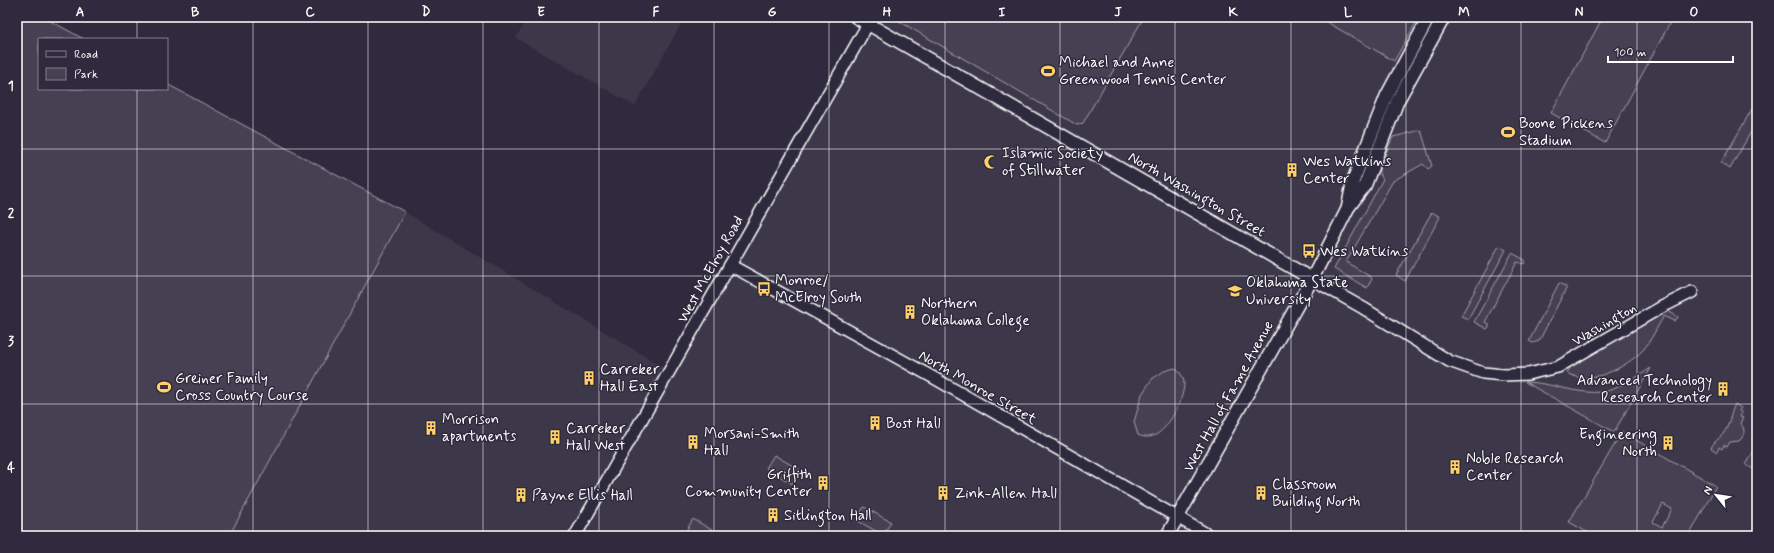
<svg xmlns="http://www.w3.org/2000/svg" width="1774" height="553" viewBox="0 0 1774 553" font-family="Mynerve,sans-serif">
  <rect width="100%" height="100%" fill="#2f2a3d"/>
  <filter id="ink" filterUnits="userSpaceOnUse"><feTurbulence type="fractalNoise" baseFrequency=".025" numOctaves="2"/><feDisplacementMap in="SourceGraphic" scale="8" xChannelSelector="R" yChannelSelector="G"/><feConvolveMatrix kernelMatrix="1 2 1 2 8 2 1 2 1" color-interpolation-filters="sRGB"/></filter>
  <g filter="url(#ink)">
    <g fill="#3c3749">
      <path d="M17,17h27l40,22h-45v50h128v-5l238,128 263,158 200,-346 -11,-7h900v519h-1740z"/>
      <path d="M528,17h157l-50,89 -119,-68z"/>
    </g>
    <g fill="#464152" stroke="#a2a0a8" fill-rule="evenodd">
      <path d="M17,17h26l41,22h-45v50h128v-5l238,128 -176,324h-212z"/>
      <path d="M892,17h252l-61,106 -6,2z"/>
      <path d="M1318,17h101l-25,44z"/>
      <path d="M1603,17h61l7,4 -66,122 -54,-30z"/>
      <path d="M1752,109l5,2v10l-27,48 -9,-6z"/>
      <path d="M1421,130l11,36 -4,3 -5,-5 -30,17 -47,81 25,15 1,2 -5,9 -33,-19 49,-90 -4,-5v-5l14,-32z"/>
      <path d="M1432,212l8,5 -35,64 -9,-6z"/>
      <path d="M1499,246l7,4 -38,69 -7,-3z"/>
      <path d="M1512,253l13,7v2l-1,2 -7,-2 -32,60 4,2v3l-2,2 -13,-7z"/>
      <path d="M1559,283l7,4v2l-27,52 -6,2 -4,-2z"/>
      <path d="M1668,311l10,6 -3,4 -11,-5c-7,11 -13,25 -21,34 -16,17 -54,37 -76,23l5,-8z"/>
      <path d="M1175,368c5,4 9,9 9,16 0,15 -16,47 -31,52 -6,2 -10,1 -15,-1l-4,-13 8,-28 10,-15 12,-8z"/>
      <path d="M1651,368l-37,64 -89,-50c25,0 52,13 77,10 18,-3 34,-15 49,-24z"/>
      <path d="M1735,404l6,4 -2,3 3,2 -2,4 3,1 -3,5c6,6 5,13 -1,18l-9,1 -3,5 -3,-2 -2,4 -3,-2 -2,5 -6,-4c4,-8 7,-8 12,-14 7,-9 7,-20 12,-30z"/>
      <path d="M1622,432l94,54 -27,50h-95l-25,-14zM1663,504l9,5 -10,18 -9,-5z"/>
      <path d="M1757,445v26l-11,-6z"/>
      <path d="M774,455l26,15 -8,14 -26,-16z"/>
      <path d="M864,507l27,15 -8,13 -27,-15z"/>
      <path d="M693,519l29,17h-39z"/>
    </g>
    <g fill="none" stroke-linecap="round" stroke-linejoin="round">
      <defs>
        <g id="tertiary">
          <path d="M730,265l204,113 276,158"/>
          <path d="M1312,279l51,29 86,53 34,12 21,2 24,-1 30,-7 102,-59 32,-16"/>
          <path d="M575,536l297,-519"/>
        </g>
        <g id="secondary">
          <path d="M856,17l456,262"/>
          <path d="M1348,207l5,-26 34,-86 42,-78"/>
          <path d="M1167,536l145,-257 36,-71 17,-23 33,-85 46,-83"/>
        </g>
      </defs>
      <use href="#tertiary" stroke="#fff" stroke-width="14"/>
      <use href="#secondary" stroke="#fff" stroke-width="15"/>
      <use href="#tertiary" stroke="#2f2a3d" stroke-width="11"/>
      <use href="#secondary" stroke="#2f2a3d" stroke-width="12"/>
    </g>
  </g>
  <path fill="none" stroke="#fff" stroke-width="1" stroke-opacity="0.55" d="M137,17v22M253,17v519M368,17v519M483,17v519M599,17v519M714,17v519M829,17v519M945,17v519M1060,17v519M1175,17v519M1291,17v519M1406,17v519M1521,17v519M1637,17v519M137,89v447M17,149h1740M17,276h1740M17,404h1740"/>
  <defs>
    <symbol id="stadium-bare" viewBox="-9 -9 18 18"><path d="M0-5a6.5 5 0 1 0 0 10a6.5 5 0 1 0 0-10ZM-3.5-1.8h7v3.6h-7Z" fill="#ffd166" stroke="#2f2a3d" stroke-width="2.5" paint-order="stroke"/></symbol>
    <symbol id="mosque-bare" viewBox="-9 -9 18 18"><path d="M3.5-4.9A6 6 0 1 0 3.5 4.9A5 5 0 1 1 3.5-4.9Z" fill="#ffd166" stroke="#2f2a3d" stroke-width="2.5" paint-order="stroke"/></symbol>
    <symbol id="building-bare" viewBox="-9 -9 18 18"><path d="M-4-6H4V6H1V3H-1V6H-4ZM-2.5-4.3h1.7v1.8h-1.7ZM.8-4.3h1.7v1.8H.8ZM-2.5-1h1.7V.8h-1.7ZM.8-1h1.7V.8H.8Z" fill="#ffd166" stroke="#2f2a3d" stroke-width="2.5" paint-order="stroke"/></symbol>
    <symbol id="bus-bare" viewBox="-9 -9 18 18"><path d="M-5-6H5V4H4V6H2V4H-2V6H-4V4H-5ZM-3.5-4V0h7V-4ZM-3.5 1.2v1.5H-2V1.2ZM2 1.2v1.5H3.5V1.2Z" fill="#ffd166" stroke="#2f2a3d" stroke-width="2.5" paint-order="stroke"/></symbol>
    <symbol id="university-bare" viewBox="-9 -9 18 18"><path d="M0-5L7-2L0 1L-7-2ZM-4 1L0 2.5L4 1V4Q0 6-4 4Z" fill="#ffd166" stroke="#2f2a3d" stroke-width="2.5" paint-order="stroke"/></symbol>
  </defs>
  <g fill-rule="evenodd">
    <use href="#stadium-bare" x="1038" y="61" width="20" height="20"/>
    <use href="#stadium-bare" x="1498" y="122" width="20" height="20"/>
    <use href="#mosque-bare" x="981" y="152" width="20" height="20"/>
    <use href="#building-bare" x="1282" y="160" width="20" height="20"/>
    <use href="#bus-bare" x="1299" y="241" width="20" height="20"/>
    <use href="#bus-bare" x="754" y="279" width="20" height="20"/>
    <use href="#university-bare" x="1225" y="281" width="20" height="20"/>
    <use href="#building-bare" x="900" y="302" width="20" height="20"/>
    <use href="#building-bare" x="579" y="368" width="20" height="20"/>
    <use href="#stadium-bare" x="154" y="377" width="20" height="20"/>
    <use href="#building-bare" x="1713" y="379" width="20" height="20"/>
    <use href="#building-bare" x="865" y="413" width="20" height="20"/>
    <use href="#building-bare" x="421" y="418" width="20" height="20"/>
    <use href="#building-bare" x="545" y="427" width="20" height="20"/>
    <use href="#building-bare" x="683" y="432" width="20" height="20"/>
    <use href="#building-bare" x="1658" y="433" width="20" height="20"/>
    <use href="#building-bare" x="1445" y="457" width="20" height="20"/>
    <use href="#building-bare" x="813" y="473" width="20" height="20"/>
    <use href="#building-bare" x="933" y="483" width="20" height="20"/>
    <use href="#building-bare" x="1251" y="483" width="20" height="20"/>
    <use href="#building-bare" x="511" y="485" width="20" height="20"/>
    <use href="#building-bare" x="763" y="505" width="20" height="20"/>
  </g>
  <g text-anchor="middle" stroke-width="3" stroke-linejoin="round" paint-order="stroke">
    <g font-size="15" fill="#fff" stroke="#2f2a3d" text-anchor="start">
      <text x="1059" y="67">Michael and Anne<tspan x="1059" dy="17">Greenwood Tennis Center</tspan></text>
      <text x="1519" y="128">Boone Pickens<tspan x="1519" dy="17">Stadium</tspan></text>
      <text x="1002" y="158">Islamic Society<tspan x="1002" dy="17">of Stillwater</tspan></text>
      <text x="1303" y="166">Wes Watkins<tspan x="1303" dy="17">Center</tspan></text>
      <text x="1320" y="256">Wes Watkins</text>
      <text x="775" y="285">Monroe/<tspan x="775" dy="17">McElroy South</tspan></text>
      <text x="1246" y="287">Oklahoma State<tspan x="1246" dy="17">University</tspan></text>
      <text x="921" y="308">Northern<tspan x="921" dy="17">Oklahoma College</tspan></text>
      <text x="600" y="374">Carreker<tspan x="600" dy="17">Hall East</tspan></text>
      <text x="175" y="383">Greiner Family<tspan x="175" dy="17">Cross Country Course</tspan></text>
      <text x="1712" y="385" text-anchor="end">Advanced Technology<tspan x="1712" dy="17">Research Center</tspan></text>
      <text x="442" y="424">Morrison<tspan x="442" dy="17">apartments</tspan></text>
      <text x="886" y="428">Bost Hall</text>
      <text x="566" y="433">Carreker<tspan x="566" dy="17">Hall West</tspan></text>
      <text x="704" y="438">Morsani-Smith<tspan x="704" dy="17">Hall</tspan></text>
      <text x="1657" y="439" text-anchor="end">Engineering<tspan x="1657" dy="17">North</tspan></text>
      <text x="1466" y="463">Noble Research<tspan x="1466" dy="17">Center</tspan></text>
      <text x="812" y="479" text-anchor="end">Griffith<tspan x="812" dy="17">Community Center</tspan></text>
      <text x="1272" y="489">Classroom<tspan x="1272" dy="17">Building North</tspan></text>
      <text x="954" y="498">Zink-Allen Hall</text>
      <text x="532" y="500">Payne Ellis Hall</text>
      <text x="784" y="520">Sitlington Hall</text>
    </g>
    <g font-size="15" fill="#fff" stroke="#2f2a3d">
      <text transform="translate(1197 194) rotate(30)" y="5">North Washington Street</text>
      <text transform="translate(710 269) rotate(-61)" y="5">West McElroy Road</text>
      <text transform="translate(1604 324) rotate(-30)" y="5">Washington</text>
      <text transform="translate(978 387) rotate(30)" y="5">North Monroe Street</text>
      <text transform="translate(1228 396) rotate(-61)" y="5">West Hall of Fame Avenue</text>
    </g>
  </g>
  <rect width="1774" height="553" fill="none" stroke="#2f2a3d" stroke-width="44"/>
  <rect x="38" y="38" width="130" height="52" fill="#2f2a3d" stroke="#827f8b"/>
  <rect x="46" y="51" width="20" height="6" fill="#2f2a3d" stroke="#827f8b"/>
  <text x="74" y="58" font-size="12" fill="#ffffff">Road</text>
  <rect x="46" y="68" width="20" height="12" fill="#464152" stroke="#827f8b"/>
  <text x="74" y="78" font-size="12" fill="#ffffff">Park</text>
  <g transform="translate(1716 495) rotate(300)" stroke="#2f2a3d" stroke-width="3" paint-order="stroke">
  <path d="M0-3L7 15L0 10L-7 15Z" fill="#ffffff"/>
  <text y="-6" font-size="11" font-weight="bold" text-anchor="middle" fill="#ffffff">N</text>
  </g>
  <path d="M1608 56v6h125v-6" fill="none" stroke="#ffffff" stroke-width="2"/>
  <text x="1614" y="56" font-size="12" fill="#ffffff" stroke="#2f2a3d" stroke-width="3" paint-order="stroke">100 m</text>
  <rect x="22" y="22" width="1730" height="509" fill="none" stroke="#fff" stroke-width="1.5"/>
  <g font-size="13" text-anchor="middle" font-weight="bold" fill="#fff">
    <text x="80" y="16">A</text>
    <text x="195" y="16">B</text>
    <text x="310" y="16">C</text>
    <text x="426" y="16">D</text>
    <text x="541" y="16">E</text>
    <text x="656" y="16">F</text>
    <text x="772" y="16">G</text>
    <text x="887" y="16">H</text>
    <text x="1002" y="16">I</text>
    <text x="1118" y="16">J</text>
    <text x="1233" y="16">K</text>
    <text x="1348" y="16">L</text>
    <text x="1464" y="16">M</text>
    <text x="1579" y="16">N</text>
    <text x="1694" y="16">O</text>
    <text x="11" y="90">1</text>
    <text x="11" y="217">2</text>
    <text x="11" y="345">3</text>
    <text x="11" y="472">4</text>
  </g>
</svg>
